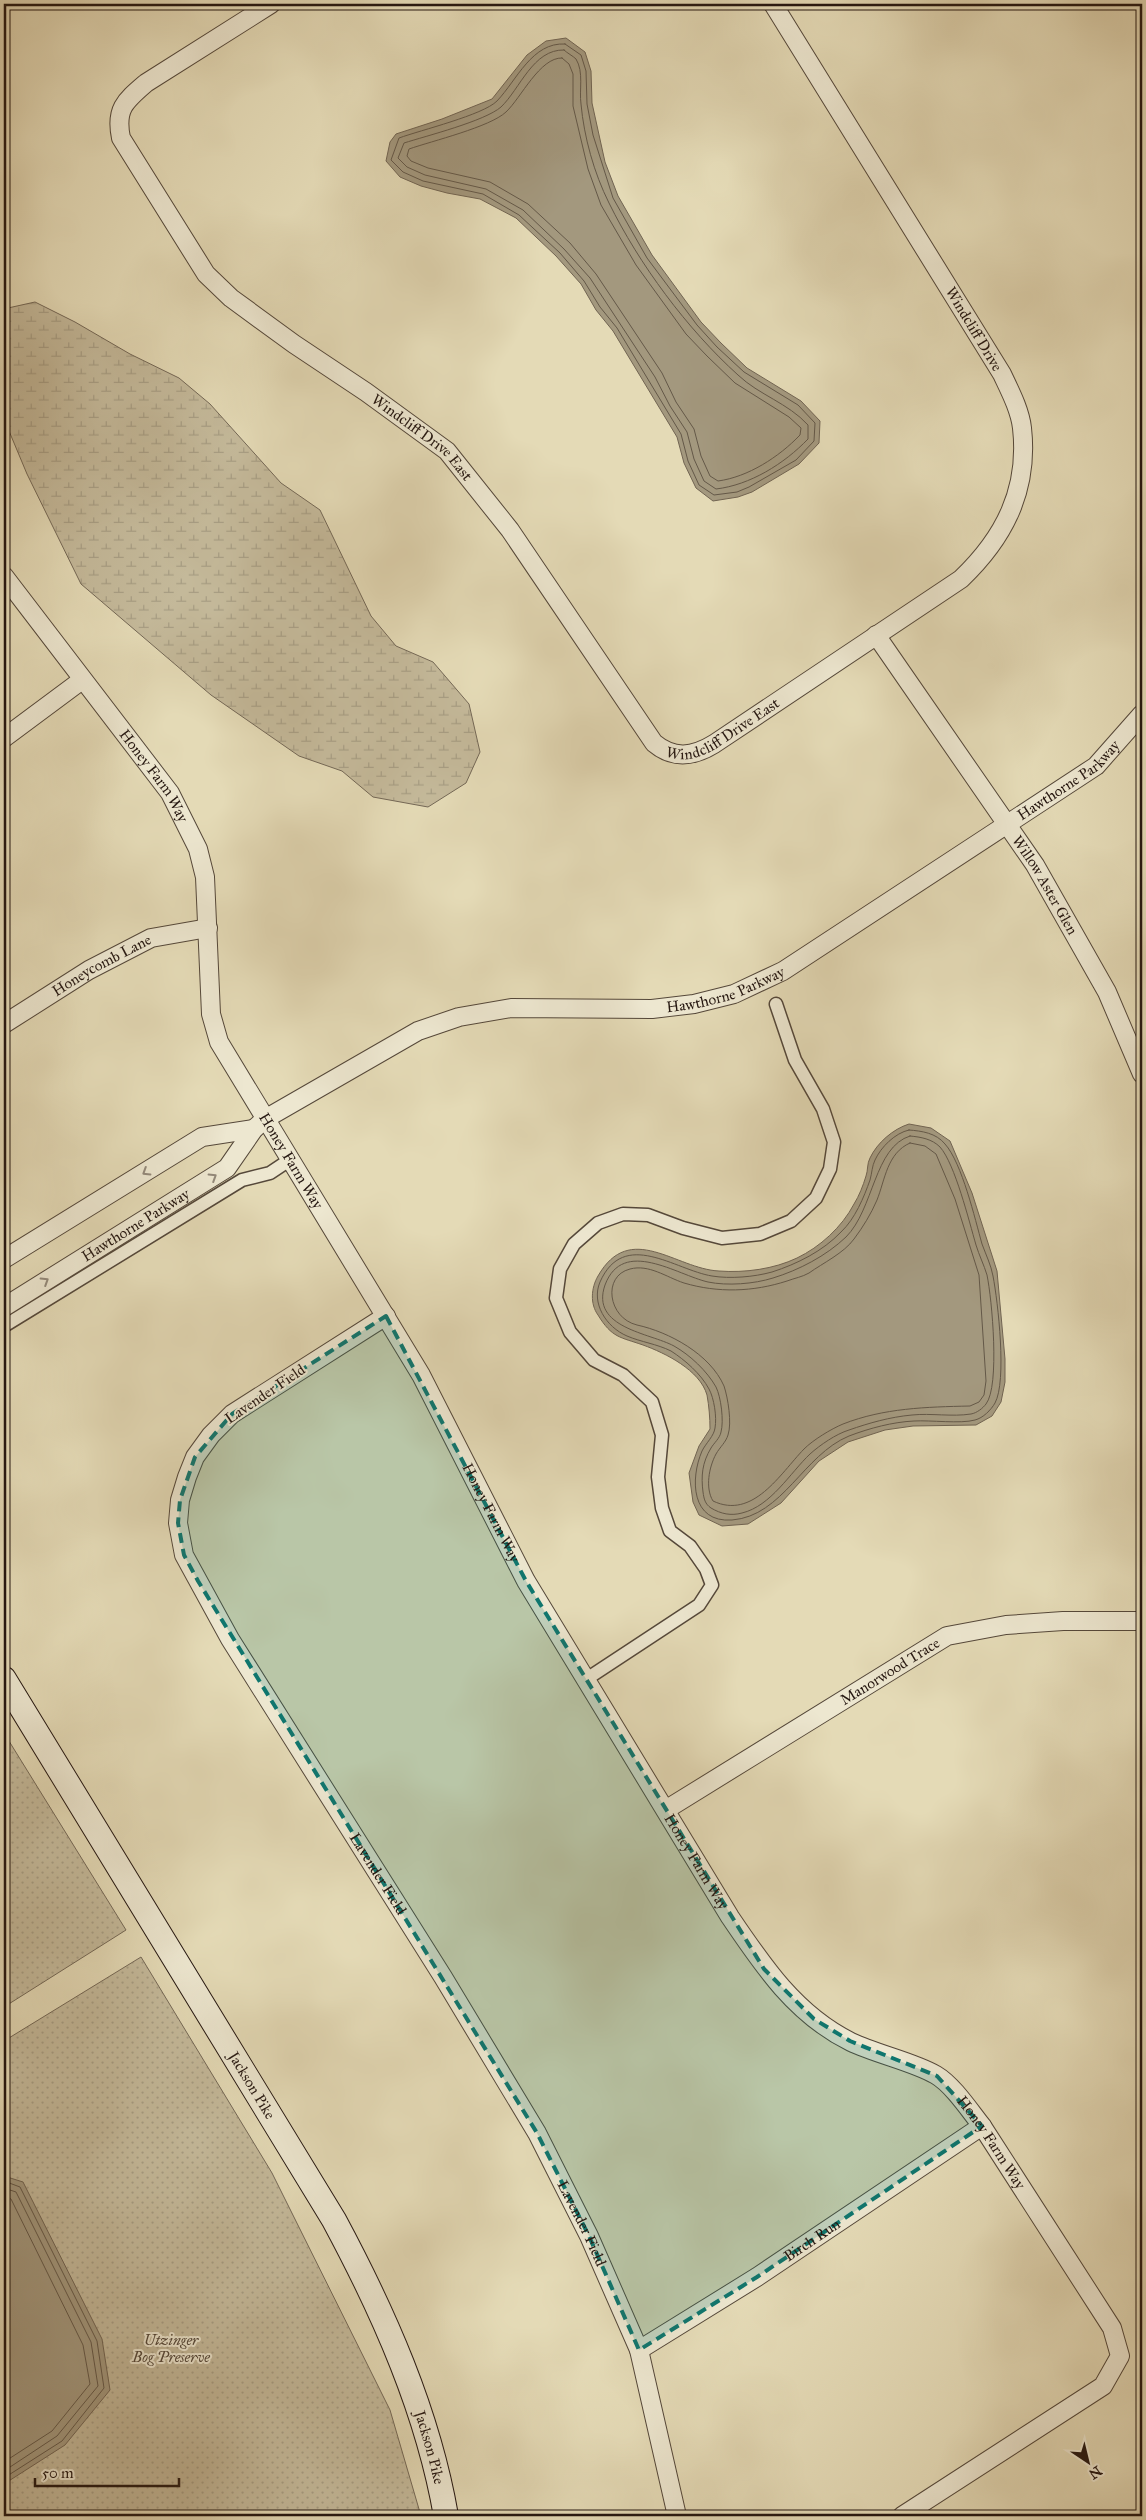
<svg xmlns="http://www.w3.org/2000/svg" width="1146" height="2520" viewBox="0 0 1146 2520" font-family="'IM FELL Great Primer',serif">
  <defs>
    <pattern id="wetland-marsh" width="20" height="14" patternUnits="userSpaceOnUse" patternTransform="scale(1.25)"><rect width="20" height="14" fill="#c4b99a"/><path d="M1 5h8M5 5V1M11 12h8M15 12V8" fill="none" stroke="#a89e84"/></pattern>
    <pattern id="park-dots" width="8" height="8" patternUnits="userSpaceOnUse" patternTransform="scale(1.25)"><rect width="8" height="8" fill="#c4b99a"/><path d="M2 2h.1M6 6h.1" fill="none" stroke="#a89e84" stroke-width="1.8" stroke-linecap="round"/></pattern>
  </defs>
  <rect width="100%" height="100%" fill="#e4dab6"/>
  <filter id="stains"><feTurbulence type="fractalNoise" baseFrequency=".004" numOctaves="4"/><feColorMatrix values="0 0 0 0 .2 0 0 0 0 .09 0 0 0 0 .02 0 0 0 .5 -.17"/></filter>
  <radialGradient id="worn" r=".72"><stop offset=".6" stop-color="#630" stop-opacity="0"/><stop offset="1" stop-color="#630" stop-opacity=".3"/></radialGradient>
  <path fill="url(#wetland-marsh)" stroke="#746856" d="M35,302l40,20 55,32 49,24 31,26 71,79 39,27 51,106 25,30 37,16 36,42 11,48 -14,31 -38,24 -55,-10 -31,-26 -43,-15 -88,-61 -130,-111 -54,-110 -23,-55v-107l4,-4z"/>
  <g fill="url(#park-dots)" stroke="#746856">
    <path d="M4,1733l122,197 -122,77z"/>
    <path d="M141,1957l131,216 118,237 31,106h-417v-475z"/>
  </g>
  <g fill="#a3987e" stroke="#716452">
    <path d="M566,38l19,14 6,19 1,32 13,59 13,34 34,59 49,67 20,21 26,25 54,33 19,20 -1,22 -20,21 -47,28 -14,5 -25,4 -17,-13 -12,-25 -7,-26 -64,-106 -17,-21 -15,-26 -25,-28 -40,-38 -36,-19 -33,-6 -26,-7 -21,-9 -14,-16 4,-19 6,-8 46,-15 50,-20 35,-44 19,-14z"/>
    <path d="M909,1124l22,4 19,13 22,52 25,78 8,88v23l-4,20 -9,14 -16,9 -63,1 -28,4 -37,12 -29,19 -38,42 -33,21 -26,2 -23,-11 -6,-13 -4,-29 10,-27 11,-17c0,-11 -1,-23 -3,-34 -7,-25 -42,-42 -64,-50 -23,-8 -31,-7 -45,-30 -8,-11 -7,-27 0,-39 32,-56 78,-7 121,-5 26,2 55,-2 78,-13 23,-11 45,-31 57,-54 5,-8 9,-18 12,-28 2,-5 1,-13 4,-18 7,-15 23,-29 39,-34z"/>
    <path d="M4,2176l19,6 79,157 8,51 -45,55 -61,39z"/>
  </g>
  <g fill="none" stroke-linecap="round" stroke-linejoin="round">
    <g stroke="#645848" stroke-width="1">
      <path d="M565,44l16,11 5,16 1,33 6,31 20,63 34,60 50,67 20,22 27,25 54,33 17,18 -1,18 -18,19 -47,27 -12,5 -23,3 -15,-10 -11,-24 -7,-27 -64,-106 -17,-21 -16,-26 -24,-28 -41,-38 -36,-21 -60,-13 -20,-9 -12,-12 8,-22c22,-8 84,-23 98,-37 20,-21 35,-59 68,-57z"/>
      <path d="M564,50c3,3 9,6 12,9 8,13 3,31 5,45 3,33 13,69 28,99 30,61 78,126 129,172 21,20 50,28 70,50v14c-24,25 -58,46 -92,50l-12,-8 -10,-22 -7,-27 -17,-26 -15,-29 -65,-99 -26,-29 -41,-39 -37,-21 -61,-14 -18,-8 -9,-9 6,-15c22,-7 81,-22 97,-36 19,-18 32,-58 63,-57z"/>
      <path d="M562,58l7,6 4,10v32l15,63 13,36 35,60 50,69 21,22 28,27 54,34 12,11 -1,7c-21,22 -52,42 -82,46l-8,-5 -9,-20 -7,-27 -18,-27 -14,-29 -66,-99 -26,-31 -42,-39 -38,-22 -62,-14 -17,-7 -4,-5 2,-7c23,-8 81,-22 97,-37 15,-14 34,-55 56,-54z"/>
      <path d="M909,1130c13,1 27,3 36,14 17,19 30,75 37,100 4,11 9,21 11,32 5,26 14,105 2,127 -4,7 -12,15 -20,17 -14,4 -45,0 -61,1 -21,1 -44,7 -65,15 -46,19 -66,80 -117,84 -41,3 -42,-41 -30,-69 4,-8 12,-15 13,-23 2,-11 -1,-30 -6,-39 -8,-15 -24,-29 -38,-38 -14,-7 -30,-9 -44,-15 -21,-9 -36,-33 -27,-54 24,-54 75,-12 112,-6 18,3 42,1 60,-4 25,-8 51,-21 69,-40 14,-13 23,-35 29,-52 2,-7 2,-14 5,-20 6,-13 20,-27 34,-30z"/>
      <path d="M910,1136c11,1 22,3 30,11 15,17 29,74 36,98 3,10 8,20 11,30 5,24 13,111 -1,129 -3,4 -9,9 -15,10 -19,3 -40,-1 -59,1 -22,2 -43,8 -63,15 -13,4 -29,15 -39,24 -20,19 -39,52 -68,59 -11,3 -21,1 -31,-5 -6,-4 -7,-9 -8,-16 -2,-16 -1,-29 8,-44 3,-5 9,-10 10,-16 3,-11 0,-35 -5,-45 -9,-16 -26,-32 -42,-41 -24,-13 -84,-18 -69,-61 18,-48 72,-10 103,-3 19,4 46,2 65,-4 26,-8 53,-22 73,-41 28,-28 28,-90 64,-101z"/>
      <path d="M910,1143l15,3 11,8 19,45 24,76 7,106 -2,14 -5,7 -9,4c-44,1 -86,2 -127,18 -12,5 -30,16 -39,25 -24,25 -51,71 -91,52 -8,-13 -4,-34 3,-47 4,-7 10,-12 12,-19 4,-12 0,-37 -4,-49 -14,-32 -55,-54 -87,-61 -29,-7 -35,-49 -7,-56 19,-5 36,8 54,14 34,10 69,9 103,-2 8,-3 15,-4 22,-8 14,-10 35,-20 45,-34 9,-12 17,-25 23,-39 8,-20 10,-47 33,-57z"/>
      <path d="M4,2181l16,6 77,154 7,47 -42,53 -58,37"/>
      <path d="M4,2188l12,4 75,150 7,44 -41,50 -53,35"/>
      <path d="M4,2196l7,3 72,146 7,39 -38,47 -48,31"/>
    </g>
    <defs>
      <g id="pedestrian">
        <path d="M4,1326l238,-146 28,-7 21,-14"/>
        <path d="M585,1680l114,-75 13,-20 -6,-16 -16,-23 -20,-15 -8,-23 -4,-31 4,-42 -10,-33 -29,-27 -29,-15 -24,-28 -14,-34 4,-29 14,-25 24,-21 25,-9 25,1 35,13 39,10 38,-4 31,-13 25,-23 14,-29 4,-27 -11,-33 -28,-49 -19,-56"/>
      </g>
      <g id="minor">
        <path id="s1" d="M271,4l-125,79c-21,18 -31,26 -25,55l85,136 25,24 63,46 72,48 81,59 63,79 144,213c19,16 39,14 60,1l247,-165c43,-41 68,-89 61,-151 -2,-18 -12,-37 -20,-54l-229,-370"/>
        <path id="s2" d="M4,576l166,217 28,56 7,28 6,137 8,28 202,333 105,206 204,336c33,49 66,98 121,125 25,12 63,20 85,33 17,10 34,36 46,51l130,202 8,28 -17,30 -201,130"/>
        <path id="s3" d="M876,635l159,230 72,127 35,82"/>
        <path d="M4,738l78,-58"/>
        <path id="s4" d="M4,1024l85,-54 62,-32 57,-10"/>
        <path d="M4,1259l198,-122 52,-8"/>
        <path id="s5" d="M4,1307l223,-139 27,-39 11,-10 153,-88 41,-14 52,-9 141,1 42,-5 40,-10 49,-23 313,-205 46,-52"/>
        <path id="s6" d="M386,1316l-154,98 -21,21 -16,22 -8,20 -7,23 -2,23 6,32 46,84 213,338 94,156 52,103 50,114 38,166"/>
        <path id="s7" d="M667,1809l280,-173 59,-11 57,-4h79"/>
        <path id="s8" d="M639,2350l118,-73 225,-151"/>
      </g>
      <g id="secondary">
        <path id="s9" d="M4,1679l330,541c50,93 94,192 112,296"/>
      </g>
    </defs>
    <use href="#pedestrian" stroke="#55483a" stroke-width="15"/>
    <use href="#minor" stroke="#55483a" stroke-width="20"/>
    <use href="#secondary" stroke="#251711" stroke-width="26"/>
    <use href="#pedestrian" stroke="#ede7d0" stroke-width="12"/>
    <use href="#minor" stroke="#ede7d0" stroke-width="18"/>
    <use href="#secondary" stroke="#ede7d0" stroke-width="24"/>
  </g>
  <defs><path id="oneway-chevron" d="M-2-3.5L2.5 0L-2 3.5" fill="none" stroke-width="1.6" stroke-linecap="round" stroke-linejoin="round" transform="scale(1.25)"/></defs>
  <g stroke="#93897a">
    <use href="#oneway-chevron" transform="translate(146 1172) rotate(148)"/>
    <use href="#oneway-chevron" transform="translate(213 1177) rotate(-32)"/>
    <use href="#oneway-chevron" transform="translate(45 1281) rotate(-32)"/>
  </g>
  <path fill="#0f766e" fill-opacity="0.2" stroke="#0f766e" stroke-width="4" stroke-dasharray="10 6" stroke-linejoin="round" d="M386,1316l140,265 238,388 50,50 36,22 87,35 45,50 -225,151 -118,73 -50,-114 -52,-103 -339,-552 -14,-26 -6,-32 2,-23 15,-43 37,-43z"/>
  <g text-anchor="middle" stroke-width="4" stroke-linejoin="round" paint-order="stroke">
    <g font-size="15" fill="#251711" stroke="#ede7d0">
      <text transform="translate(974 329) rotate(59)" y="5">Windcliff Drive</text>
      <text dy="5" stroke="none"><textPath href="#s1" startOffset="645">Windcliff Drive East</textPath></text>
      <text dy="5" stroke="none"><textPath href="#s1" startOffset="1109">Windcliff Drive East</textPath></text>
      <text dy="5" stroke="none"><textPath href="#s2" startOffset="250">Honey Farm Way</textPath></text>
      <text dy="5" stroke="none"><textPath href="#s5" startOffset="1220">Hawthorne Parkway</textPath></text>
      <text dy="5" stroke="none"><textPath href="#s3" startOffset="302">Willow Aster Glen</textPath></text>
      <text dy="5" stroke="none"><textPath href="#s4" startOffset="114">Honeycomb Lane</textPath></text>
      <text dy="5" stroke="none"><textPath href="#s5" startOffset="815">Hawthorne Parkway</textPath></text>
      <text dy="5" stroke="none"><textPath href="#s2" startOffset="670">Honey Farm Way</textPath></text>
      <text dy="5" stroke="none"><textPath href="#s5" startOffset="155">Hawthorne Parkway</textPath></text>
      <text transform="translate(265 1394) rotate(-34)" y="5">Lavender Field</text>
      <text dy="5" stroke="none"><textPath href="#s2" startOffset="1075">Honey Farm Way</textPath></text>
      <text dy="5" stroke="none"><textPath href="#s7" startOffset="262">Manorwood Trace</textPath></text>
      <text dy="5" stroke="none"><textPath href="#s2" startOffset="1480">Honey Farm Way</textPath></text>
      <text dy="5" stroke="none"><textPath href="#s6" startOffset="714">Lavender Field</textPath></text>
      <text dy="5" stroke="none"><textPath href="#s9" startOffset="476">Jackson Pike</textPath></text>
      <text dy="5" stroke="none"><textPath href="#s2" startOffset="1900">Honey Farm Way</textPath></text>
      <text dy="5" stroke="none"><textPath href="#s6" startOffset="1119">Lavender Field</textPath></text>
      <text dy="5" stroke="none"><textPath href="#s8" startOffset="205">Birch Run</textPath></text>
      <text dy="5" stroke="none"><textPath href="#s9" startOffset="881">Jackson Pike</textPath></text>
    </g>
    <g font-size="15" font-style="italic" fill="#55483a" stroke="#ede7d0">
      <text x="171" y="2345">Utzinger<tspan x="171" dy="17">Bog Preserve</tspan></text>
    </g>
  </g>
  <rect width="1146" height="2520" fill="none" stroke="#e4dab6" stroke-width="20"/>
  <rect x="5" y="5" width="1136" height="2510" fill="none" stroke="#251711" stroke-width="2.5"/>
  <rect x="10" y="10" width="1126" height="2500" fill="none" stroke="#251711"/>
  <g transform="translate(1088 2462) rotate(145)" stroke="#ede7d0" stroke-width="4" paint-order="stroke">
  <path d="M0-4L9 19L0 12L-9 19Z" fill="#251711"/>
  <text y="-8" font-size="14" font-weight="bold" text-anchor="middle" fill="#251711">N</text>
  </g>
  <path d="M35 2478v8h144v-8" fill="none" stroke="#251711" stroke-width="2.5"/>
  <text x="42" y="2478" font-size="15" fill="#251711" stroke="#ede7d0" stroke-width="4" paint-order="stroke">50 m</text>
  <rect width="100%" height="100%" filter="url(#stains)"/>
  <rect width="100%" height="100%" fill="url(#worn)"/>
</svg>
